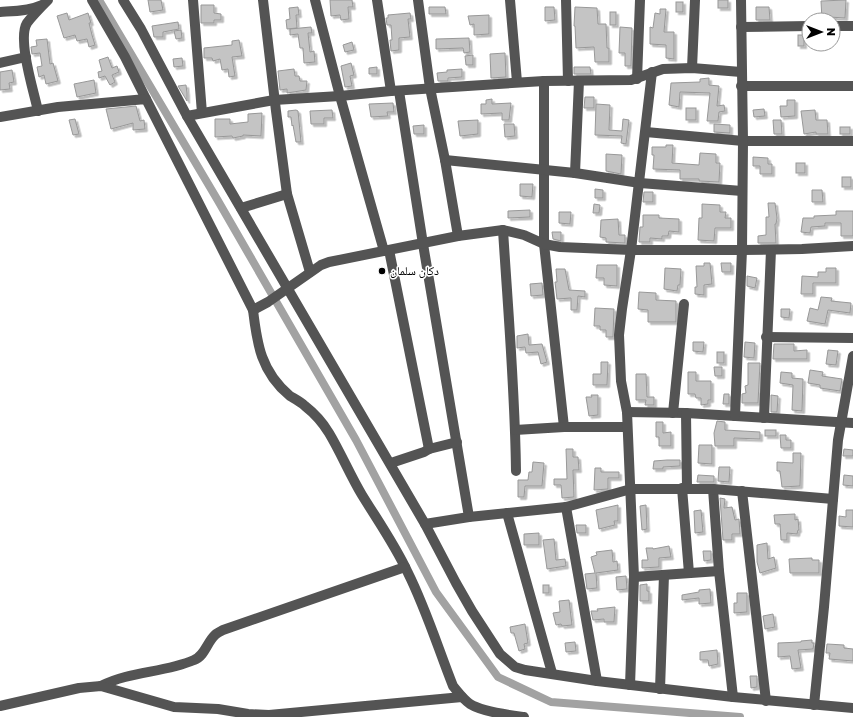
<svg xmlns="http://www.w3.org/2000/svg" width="853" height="717" viewBox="0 0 853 717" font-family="'Golos Text','Noto Naskh Arabic',sans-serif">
  <defs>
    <filter id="shadow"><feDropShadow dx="2.5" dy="2.5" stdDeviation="0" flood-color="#0004"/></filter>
  </defs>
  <rect width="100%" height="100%" fill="#fff"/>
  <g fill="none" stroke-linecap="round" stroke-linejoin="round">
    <path stroke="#a2a2a2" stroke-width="8" d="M99,0l118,199 139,241 80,152 62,85 53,25 189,15"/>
  </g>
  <g fill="#c4c4c4" stroke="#989898" filter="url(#shadow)">
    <path d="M148,0h13l2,10 -13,2z"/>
    <path d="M330,0h22l1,7h-5l1,12 -8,1 -1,-5 -9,1z"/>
    <rect x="718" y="0" width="10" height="8"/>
    <path d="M846,0l-1,18 -16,-1v3h-7l-1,-19z"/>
    <rect x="676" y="2" width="7" height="10"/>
    <path d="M201,5h13v8l7,1v6h-7v3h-13z"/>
    <path d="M298,7l1,8h-3l1,13 -10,1 -1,-9 4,-1 -1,-11z"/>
    <path d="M429,7h16l1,7h-17z"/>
    <path d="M545,7h9l1,13 -10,1z"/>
    <path d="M575,7l22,1 1,16h8l1,24h2v14h-14l-1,-15 -18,1 -1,-22h-1z"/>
    <path d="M756,7h13l1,13h-14z"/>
    <path d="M660,9h6l-2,23h10v27l-8,-1v-13l-16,-1v-17l3,1 2,-15 5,1z"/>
    <rect x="610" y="12" width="6" height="13"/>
    <path d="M67,13l2,7 19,-7 3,10h-2l3,12 3,10 -6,2 -2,-8 -10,2 -2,-6 -11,3 -7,-22z"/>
    <path d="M410,13l1,6h-3l2,18 -11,1v12l-8,1 -1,-11h2l-1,-15h-4l-1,-7h2v-3z"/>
    <path d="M489,15v19l-15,1v-11l-4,1 -2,-9z"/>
    <path d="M178,22l1,7 -16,3v5h-9l-2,-11z"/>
    <path d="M311,27l1,6h-4l2,19 4,-1 1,11 -11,1 -1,-15h-3l-2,-14 -8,1v-6z"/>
    <path d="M620,27l12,1 -1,38h-6v-13h-6z"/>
    <path d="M181,30l1,8 -6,1 -2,-8z"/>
    <rect x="798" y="35" width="6" height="11"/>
    <path d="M469,38l1,14 -6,1 -1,-5 -27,1v-10z"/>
    <path d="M47,39l3,25 3,-1 5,18 -12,3 -2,-9 -5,2 -2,-10 5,-1 -2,-13 -8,1 -1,-7 6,-1 -1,-6z"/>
    <path d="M239,40l3,16 -10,1 3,19 -6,1 -1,-8 -6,1 -2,-11 -7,2 -1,-3h-8v-10l28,-3v-4z"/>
    <path d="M352,42l2,8 -9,2 -2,-7z"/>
    <path d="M505,53l1,24 -15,1 -1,-24z"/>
    <path d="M473,55v10h-7l-1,-9z"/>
    <path d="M108,57l4,11 5,-2 2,6 -7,3 3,7 -5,3 -5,-9 -6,2 -1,-6 4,-1 -3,-11z"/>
    <path d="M182,58l1,8 -9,1 -1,-8z"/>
    <path d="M351,63l3,12 -4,1 2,10 -7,1 -4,-21z"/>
    <path d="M377,67v7h-8v-6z"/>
    <path d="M574,67h16l1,7h-17z"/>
    <path d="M294,69l1,7h4l1,5h7l-1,9 -19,3v-4l-7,1 -2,-19z"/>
    <path d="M462,69v8l-14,1v3h-10l-1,-8 10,-1v-2z"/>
    <path d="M12,70l2,12 -5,1 1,6 -10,1v-18z"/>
    <path d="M709,78v7l10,1 -2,20 7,-1 1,6 -6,1 -1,9h-11l3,-28 -30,-1 -1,15 -10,-2 2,-22 29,-1v-3z"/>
    <path d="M94,80l2,13 -19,4 -3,-13z"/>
    <path d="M186,85l1,8v8l-9,-15z"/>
    <path d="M585,97h9v11h-10z"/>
    <path d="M492,99v5l19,-1 -2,17h-7v-7l-21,1v-10h5v-4z"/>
    <path d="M787,100h8v16l-14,1 -1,-11h7z"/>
    <path d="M393,103l1,9h-7l1,4 -17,1 -2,-13z"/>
    <path d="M596,104l14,1 -1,25 13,1 1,-12 6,1 -3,24 -5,-1 1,-7 -27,-1z"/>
    <path d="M136,106l4,15 4,-1 1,9 -12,1v-7l-22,6 -5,-20z"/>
    <rect x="686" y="108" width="10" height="12"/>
    <path d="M764,109l1,7 -11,1 -1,-7z"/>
    <path d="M296,110l2,1 3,31h-5l-3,-17 -1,1 -1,-9h-3v-6z"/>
    <path d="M332,110l1,8h-9v6h-13l-1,-13z"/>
    <path d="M815,110l1,10h11l1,14h-12v-2l-12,2 -3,-23z"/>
    <path d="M262,113l-1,23 -18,-1v1l-10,2 -1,-2 -17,1v-18h15v5l18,-2v-8z"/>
    <path d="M75,119l4,15 -6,1 -4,-15z"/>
    <path d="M478,120v14l-18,2 -2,-15z"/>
    <path d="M773,120h8l1,14h-8z"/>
    <path d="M504,124h10l1,12 -10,1z"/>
    <path d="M714,124l16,1v8l-16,-1z"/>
    <path d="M424,125v9h-10l-1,-8z"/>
    <rect x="840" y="127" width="10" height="7"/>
    <path d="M666,145h7l-1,18 27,2 1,-12 16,1v9h4l-1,19 -20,-1v-2h-19v-9l-27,-1 1,-14h-2v-8h14z"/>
    <path d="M606,154l16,1 -1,19 -15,-3z"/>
    <path d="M753,157l15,1v6h4v10h-12v-8h-7z"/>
    <rect x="796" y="163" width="9" height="10"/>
    <rect x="842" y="177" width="9" height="10"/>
    <path d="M520,184h13l-1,13 -12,-1z"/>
    <path d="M595,189l8,1v8h-8z"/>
    <path d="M812,190h10l1,12h-11z"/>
    <path d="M644,192h9v10h-10z"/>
    <path d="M768,203h7l2,15 -1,6h-1l1,19h-18v-7l8,-1v-18h3z"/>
    <path d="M594,204l6,1 -1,8h-6z"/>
    <path d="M702,204l18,1v7h6l-1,6h6v10h-16l-1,13 -16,-1 1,-22h3z"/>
    <path d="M530,210v7l-22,1v-7z"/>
    <path d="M836,211h17v25h-12v-13h-16v3l-14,1 -1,6 -9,-1 2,-14h11v-2l22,-1z"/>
    <path d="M559,212h12l-1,12 -11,-1z"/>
    <path d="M643,215h16v3l20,1v13l-10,-1 -1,5h-6v3l-12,-1v4h-11l1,-15h3z"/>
    <path d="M618,219l1,16h6v8l-19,-1v-4l-6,-1 1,-17z"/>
    <path d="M552,232h9v9l-8,-2z"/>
    <path d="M704,263h6l2,21 -8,1v10l-9,-1v-7h2l-1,-21h8z"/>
    <path d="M721,263h10v9h-9z"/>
    <path d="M597,265h20v21l-13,-1v-7h-8z"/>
    <path d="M665,268l16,1 -1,16h-2l-1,6 -13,-2z"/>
    <path d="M826,268h10v15h-23v11h-12l1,-18 16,1v-5h8z"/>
    <path d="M556,269h9l4,21 16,1v6l-7,-1 -1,14h-6v-12l-14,1 -2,-17h2z"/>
    <path d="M747,276l10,2 -2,10 -8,-2z"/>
    <path d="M542,283l1,12 -12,1 -1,-12z"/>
    <path d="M639,292l17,1v7l20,1v21h-28v-12l-10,-1z"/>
    <path d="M821,297l11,1 -1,3 20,2 -1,10 -22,-3 -3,14 -18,-3 3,-13 8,2z"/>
    <path d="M595,308l19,1 -1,28h-7v-7h-6v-4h-6z"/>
    <path d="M781,309h9l-1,9 -8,-1z"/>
    <path d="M528,334l1,11 13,-1 5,18 -6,2 -3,-12 -12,1 -1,-6 -8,1v-12z"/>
    <path d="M693,342h11l-1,10 -10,-1z"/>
    <path d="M745,342l10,1 -1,15 -10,-1z"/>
    <path d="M774,344h20v7l13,-1v9h-34z"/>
    <path d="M828,350l10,1 -2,14 -10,-1z"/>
    <rect x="717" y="352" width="7" height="11"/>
    <path d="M601,362h7l-1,23h-14v-11h8z"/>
    <path d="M748,363h12l-2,40h-16v-9l4,-1 -1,-7 3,-1z"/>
    <path d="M714,367h8v9h-7z"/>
    <path d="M810,370l13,2 -1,4 20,3 -2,12 -20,-3v-3l-12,-2z"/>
    <path d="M688,372h8v9h15v19h-3v4l-7,1v-7h-5l-1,-4h-7z"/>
    <path d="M781,372l11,1v5l11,1 -1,32 -10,-1 1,-25 -13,-2z"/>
    <path d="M636,374h10l1,23h7v8h-9l1,-5h-10z"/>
    <path d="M724,394h5v10h-6z"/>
    <path d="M591,395h7v20l-9,1 -3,-19h6z"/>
    <path d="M771,395l7,1 -1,16h-6z"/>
    <path d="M717,421l8,1v8l35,2v7l-26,-1v8h-19l-1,-13z"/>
    <path d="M656,422h7v11l8,-1v14h-12v-9h-3z"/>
    <rect x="765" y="430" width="11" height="6"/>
    <path d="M780,435h6v5h5v8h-10z"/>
    <path d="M699,445h13v19l-14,-1z"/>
    <path d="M566,449h7v8h5l1,13h-6l1,27 -12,1 -1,-13h-7v-6h13z"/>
    <path d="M844,449l9,1v6h-10z"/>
    <path d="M793,453h8l-1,33 -18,1 -2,-16h-3v-9l16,1z"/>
    <path d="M667,460h13v6l-17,1v2h-10l1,-8z"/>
    <path d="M533,462l11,1 -2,23h-17l-1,11h-6v-17h10l1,-8h3z"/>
    <path d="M719,467h11l-1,15 -11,-1z"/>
    <path d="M595,468h6v4h18v6h-11v11l-14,1z"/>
    <path d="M698,475l16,1v6h-17z"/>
    <path d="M844,475l9,1v10l-10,-1z"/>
    <path d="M720,498l5,1 -1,9 8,-1 3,13 4,-1 1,15h-8v6h-9z"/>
    <path d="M618,505v16h-4l1,4 -16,4 -3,-19z"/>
    <path d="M646,505l1,24 -5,1 -2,-24z"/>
    <path d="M701,510l2,22 -8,1 -1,-22z"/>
    <path d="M846,510h7v17l-14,-1v-10l7,1z"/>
    <path d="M795,514v6l3,-1 1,11h-1l-1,4 -10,-1v7h-6l-1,-16h-5l-1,-9z"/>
    <path d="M576,525h10v8h-9z"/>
    <path d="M539,533v12h-15v-11z"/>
    <path d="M554,539l2,21 9,-1 1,7 -19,3 -4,-29z"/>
    <path d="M767,543l1,16 6,-2 2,11 -16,5 -3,-11v-17z"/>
    <path d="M669,546l2,11 -12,1v9l-17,1v-8h6l-2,-12h7v1z"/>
    <path d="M612,550l1,12 4,-1 1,9 -22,3 1,15 -10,1 -2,-15 10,-1 -4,-16 6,-2 -1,-3z"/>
    <path d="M703,551h8v9l-7,1z"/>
    <path d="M812,558v2h7v13h-29l-1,-14z"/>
    <path d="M626,576l1,13 -10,1 -1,-13z"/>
    <path d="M647,584v7h2v10h-9v-16z"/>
    <rect x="543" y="585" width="6" height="8"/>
    <path d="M710,589l1,14 -12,1v-6l-17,2v-5l17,-3v-2z"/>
    <path d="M737,593h10v19l-13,1v-10h3z"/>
    <path d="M569,600l3,25 -10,1 -1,-2 -5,1 -3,-12 7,-1 -1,-11z"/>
    <path d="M615,607l-1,15h-10v-3l-11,1 -2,-9h7l-1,-2z"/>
    <path d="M773,614l2,13 -10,2 -2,-13z"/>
    <path d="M525,624l3,19 -4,1 1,5 -6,2 -5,-18h-3l-1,-6z"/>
    <path d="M812,640v3h2l-1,6 -15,1 3,18 -9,1 -2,-13 -12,1v-14l23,-1v-1z"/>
    <path d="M575,642l1,9 -10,1 -1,-9z"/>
    <path d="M827,644l17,1v3l9,1v12l-24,-2 1,-6h-4z"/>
    <path d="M717,650l1,14 -9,2 -1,-6h-8v-8z"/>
    <path d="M750,676h7v11l-6,1z"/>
  </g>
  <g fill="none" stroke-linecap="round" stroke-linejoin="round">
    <g stroke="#545454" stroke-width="10">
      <path d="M92,0l33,57 21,42"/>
      <path d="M123,0l18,29 46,87 238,408 31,59 16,28 28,43 15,13 10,3 72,11 136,16 120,11"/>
      <path d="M193,0l9,113"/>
      <path d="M263,0l13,111 11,83 23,78"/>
      <path d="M315,0l25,96 44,155"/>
      <path d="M377,0l14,91"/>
      <path d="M418,0l12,88 15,72 13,76"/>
      <path d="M510,0l7,82"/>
      <path d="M566,0l2,81"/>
      <path d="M0,12c14,-1 29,-1 42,-7"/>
      <path d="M833,26h20"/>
      <path d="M741,27l68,-1"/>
      <path d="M0,63l26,-6"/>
      <path d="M692,68l3,-68"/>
      <path d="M637,79l3,-79"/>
      <path d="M544,81v163l20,183"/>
      <path d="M741,86h112"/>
      <path d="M399,91l24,153 46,273"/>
      <path d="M38,111c-4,-19 -21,-72 -11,-88 6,-8 14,-16 21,-23"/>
      <path d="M187,116l87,-16 66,-4 51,-5 153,-10 87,-1 32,-11 29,-1 49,4"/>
      <path d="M0,117l58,-10 88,-8 107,211 15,-8 53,-37 8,-3 129,-26 45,-6 21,5 20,9 16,3 71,3h111l60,-1 51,-3"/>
      <path d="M646,132l97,9h110"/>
      <path d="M445,160l130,13 65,10 102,8"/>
      <path d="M575,173l4,-92"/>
      <path d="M241,208l46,-14"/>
      <path d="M503,230c5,80 12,160 13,241"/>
      <path d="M389,250l40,199"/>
      <path d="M253,310c4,34 8,62 37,86 5,3 11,6 15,10 9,7 18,17 24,27 12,20 21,42 33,62 16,26 33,50 46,78 18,36 30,75 45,113 5,6 10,13 17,18 13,8 39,11 54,13"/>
      <path d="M766,337l87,1"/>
      <path d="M627,412l59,1 167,10"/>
      <path d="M673,413l11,-109"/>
      <path d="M686,413l1,75"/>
      <path d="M735,416l7,-166 1,-109 -2,-141"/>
      <path d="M764,418l7,-168"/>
      <path d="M515,430l49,-3h63"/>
      <path d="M391,463l33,-11 5,-3 28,-7"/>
      <path d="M682,488l7,85"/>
      <path d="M713,489l6,82 14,126"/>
      <path d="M742,491l24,210"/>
      <path d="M566,507l31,174"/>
      <path d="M507,513l45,160"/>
      <path d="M425,524l44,-7 97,-10 65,-18h82l120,10"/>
      <path d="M634,577l85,-6"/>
      <path d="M630,685l4,-108 -7,-165 -6,-31 -2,-46 3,-26 9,-59 21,-178"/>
      <path d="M101,686c29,-15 63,-13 93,-26 11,-4 13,-18 21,-25 2,-2 6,-4 8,-5l182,-63"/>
      <path d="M660,689l4,-114"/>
      <path d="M814,705l10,-98 14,-167 15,-84"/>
      <path d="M0,706l79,-18 22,-2 73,21 44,2 30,5 21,1 193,-18"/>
    </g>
  </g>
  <circle fill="#000" stroke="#fff" stroke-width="1.5" cx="382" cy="271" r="4"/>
  <g text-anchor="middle" stroke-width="3" stroke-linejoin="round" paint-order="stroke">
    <g font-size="12" fill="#000" stroke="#fff" text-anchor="start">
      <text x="390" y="275">دكان سلمان</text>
    </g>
  </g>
  <g transform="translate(821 32) rotate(90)"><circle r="19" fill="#ffffff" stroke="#999999"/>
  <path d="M0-3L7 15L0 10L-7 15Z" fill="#000000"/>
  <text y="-6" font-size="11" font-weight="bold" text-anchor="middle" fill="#000000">N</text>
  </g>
</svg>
